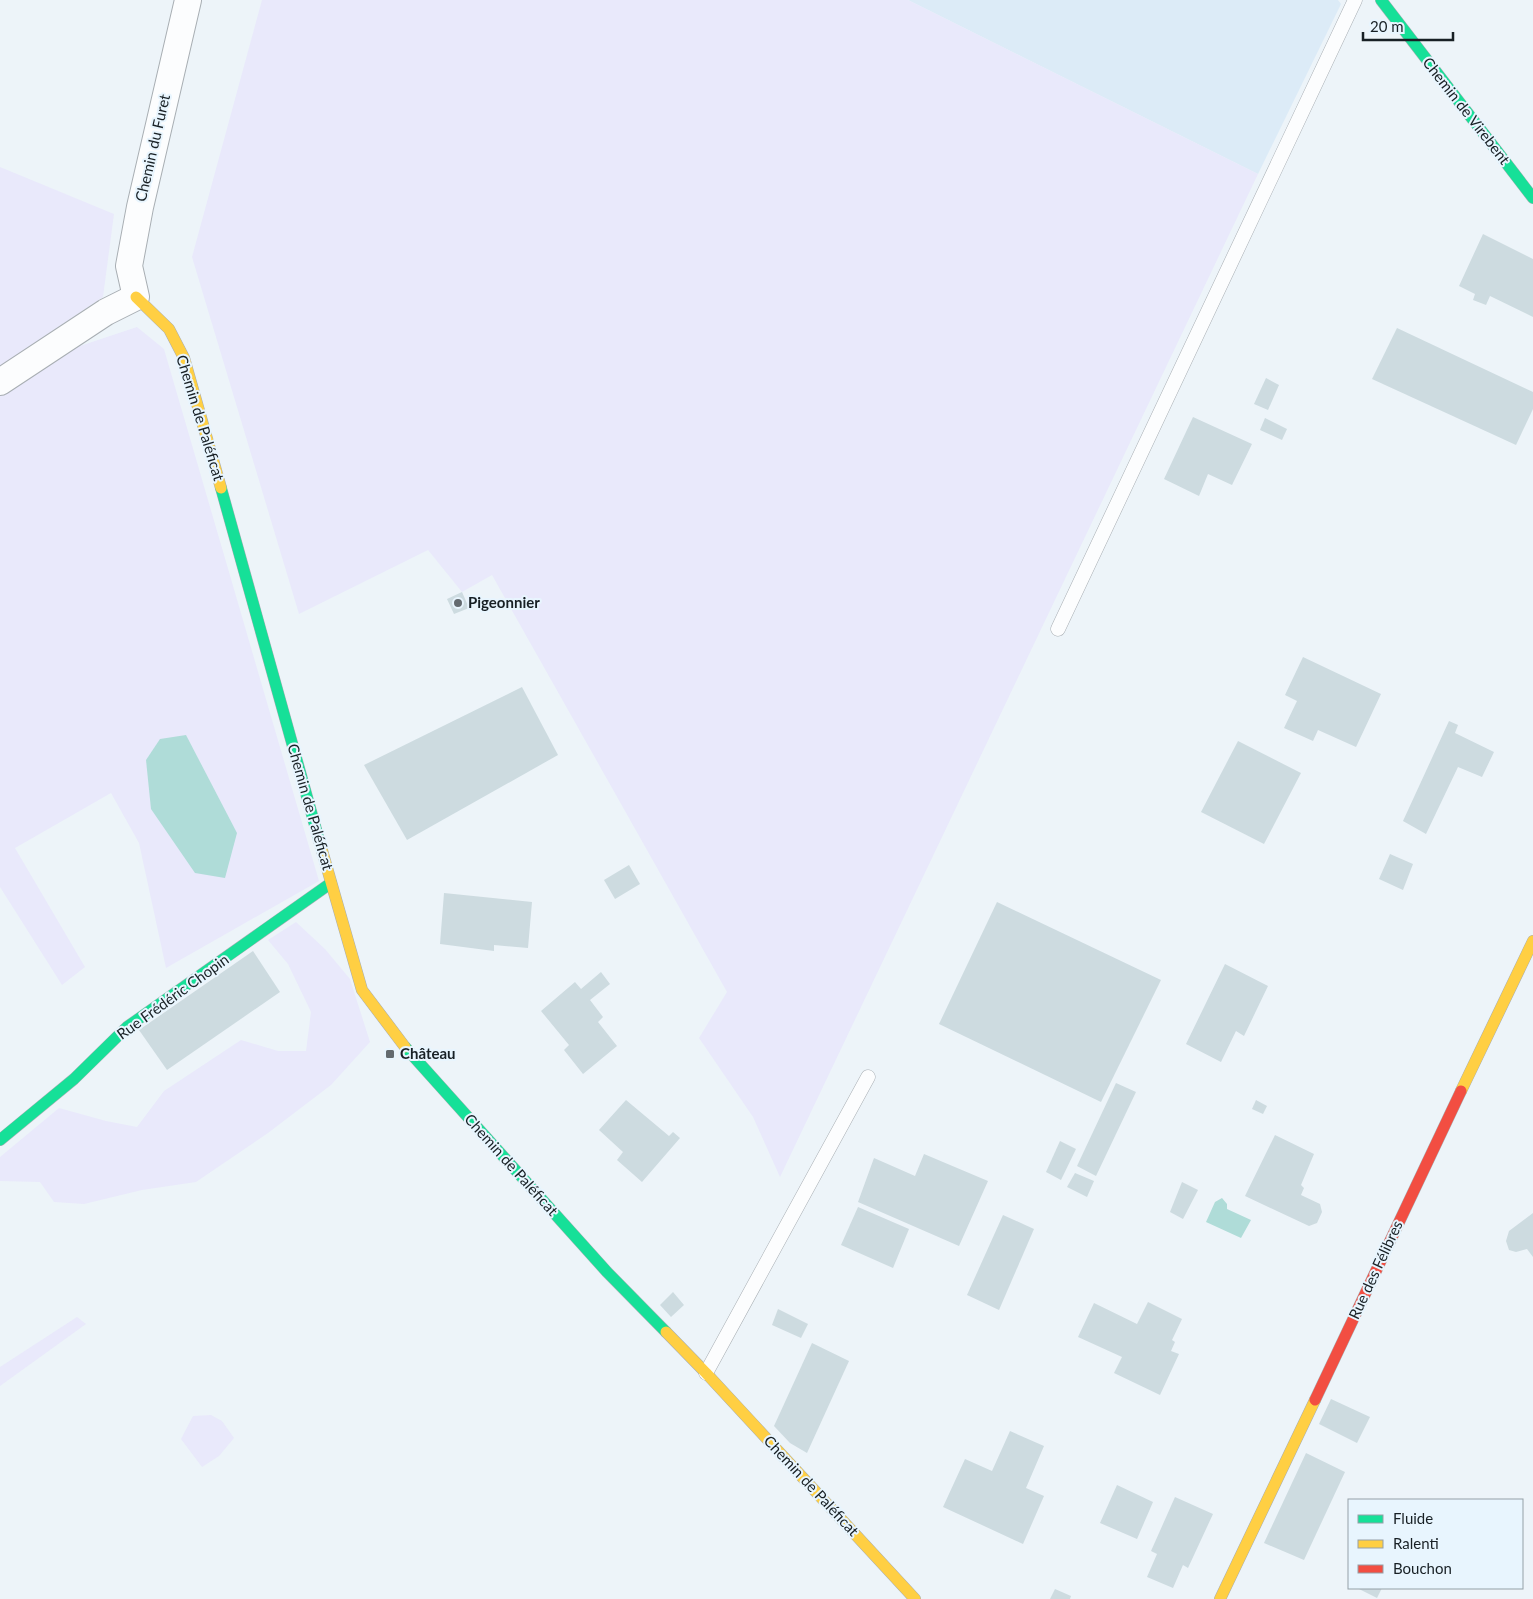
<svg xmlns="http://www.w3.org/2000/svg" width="1533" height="1599" viewBox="0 0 1533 1599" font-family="Lato,sans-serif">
  <rect width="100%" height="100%" fill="#edf4f9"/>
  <path fill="#dcebf7" d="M908,0h430l3,4 -83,170z"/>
  <g fill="#e9e9fb">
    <path d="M262,0h646l350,174 -478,1003 -27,-60 -54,-79 28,-46 -235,-417 -30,17 -34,-42 -129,64 -107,-357z"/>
    <path d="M0,167l114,47 -11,83 -103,69z"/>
    <path d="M137,327l27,22 155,532 -153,87 -27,-125 -28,-50 -96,55 70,119 -23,18 -62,-98v-493l77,-47z"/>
    <path d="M296,922l29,27 25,30 20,63 -39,43 -63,48 -72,49 -54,8 -58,14 -30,-2 -14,-20 -40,-1v-24l59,-49 47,13 31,6 27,-36 77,-51 37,11h28l5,-39 -23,-48 -20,-24z"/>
    <path d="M77,1317l9,7 -86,62v-19z"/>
    <path d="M211,1415l11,6 12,17 -15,18 -17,11 -21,-28 12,-23z"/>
  </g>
  <g fill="#afdcd8">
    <path d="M186,735l51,98 -12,45 -30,-5 -44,-64 -5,-49 14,-21z"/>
    <path d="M1222,1198l5,6v5l24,11 -10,18 -35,-16 9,-20z"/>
  </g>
  <g fill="#cddbe0">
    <path d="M1483,234l50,25v58l-43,-21 -4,9 -13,-5 2,-6 -16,-8z"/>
    <path d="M1397,328l136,64v17l-17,36 -144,-66z"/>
    <path d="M1266,378l13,7 -11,25 -14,-6z"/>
    <path d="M1193,417l59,27 -20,41 -24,-11 -9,22 -35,-17z"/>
    <path d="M1265,418l22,11 -5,11 -22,-10z"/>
    <path d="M462,592l7,16 -15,6 -7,-15z"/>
    <path d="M1303,657l78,37 -25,53 -38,-17 -5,11 -29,-13 13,-27 -12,-6z"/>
    <path d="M522,687l36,68 -151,85 -43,-75z"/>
    <path d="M1449,721l9,4 -3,8 39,19 -12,25 -24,-10 -32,67 -23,-13z"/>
    <path d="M1238,741l63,32 -37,71 -63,-32z"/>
    <path d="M1390,854l23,10 -10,26 -24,-11z"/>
    <path d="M629,865l11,19 -25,15 -11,-19z"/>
    <path d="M444,893l88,9 -4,46 -34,-3v6l-54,-7z"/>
    <path d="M997,902l164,78 -60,122 -162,-78z"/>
    <path d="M253,951l27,41 -113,78 -28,-40z"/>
    <path d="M1225,964l43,22 -24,50 -8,-5 -15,31 -35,-18z"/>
    <path d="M601,972l9,12 -20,16 13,17 -5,5 19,24 -34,28 -19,-24 5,-5 -28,-34 34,-29 6,7z"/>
    <path d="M1116,1083l20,9 -40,84 -19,-10z"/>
    <path d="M626,1100l43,36 4,-4 7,6 -38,44 -25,-22 6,-8 -24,-22z"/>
    <path d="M1256,1100l11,6 -4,8 -11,-5z"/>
    <path d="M1275,1135l39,19 -13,31 3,3 -3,7 19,9 2,8 -5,11 -8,3 -64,-30z"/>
    <path d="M1060,1141l16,8 -15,31 -15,-8z"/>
    <path d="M924,1154l64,27 -29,65 -101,-44 16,-44 41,18z"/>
    <path d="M1075,1173l19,8 -7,16 -20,-10z"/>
    <path d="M1182,1182l16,8 -15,29 -13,-7z"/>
    <path d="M858,1207l51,22 -16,39 -52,-23z"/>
    <path d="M1533,1213v44l-6,-8 -11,3 -7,-2 -3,-9 3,-10z"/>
    <path d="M1003,1215l31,14 -35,81 -32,-15z"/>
    <path d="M673,1292l11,13 -13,12 -11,-12z"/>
    <path d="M1148,1302l34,17 -10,21 3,2 -4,9 8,3 -19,41 -46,-22 8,-16 -44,-20 16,-34 43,21z"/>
    <path d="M778,1309l30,15 -7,14 -29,-13z"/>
    <path d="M812,1343l37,18 -42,92 -17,-10 -16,-17z"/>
    <path d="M1331,1399l39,18 -13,26 -38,-19z"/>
    <path d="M1010,1431l34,15 -18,42 18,8 -21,48 -80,-37 22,-48 27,12z"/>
    <path d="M1306,1453l39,19 -41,88 -40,-17z"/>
    <path d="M1117,1485l36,17 -16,37 -37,-16z"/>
    <path d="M1175,1497l38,17 -25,54 -5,-3 -10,23 -26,-11 10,-23 -6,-3z"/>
    <path d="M1357,1588h25l-5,10z"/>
    <path d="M1055,1589l16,7 -1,3h-20z"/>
  </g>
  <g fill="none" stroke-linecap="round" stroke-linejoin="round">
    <defs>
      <g id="lane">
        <path d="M1058,629l297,-629"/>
        <path d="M706,1373l162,-296"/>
      </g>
      <path id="street" d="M0,382l106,-70 30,-15 -7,-31 11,-59 48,-207"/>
      <g id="fast">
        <path d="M1381,0l152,198"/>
        <path d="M221,488l98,352"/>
        <path d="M405,1047l202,225 59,60"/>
        <path d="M0,1140l74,-61 53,-52 204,-144"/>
      </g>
      <g id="slow">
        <path d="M136,297l33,32 15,29 37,130"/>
        <path d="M319,840l43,150 43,57"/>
        <path d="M1461,1091l72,-150"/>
        <path d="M666,1332l40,41 209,226"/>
        <path d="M1220,1599l95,-199"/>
      </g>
      <path id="jam" d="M1315,1400l146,-309"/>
    </defs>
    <use href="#lane" stroke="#a8aeb3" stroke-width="15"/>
    <use href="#street" stroke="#a8aeb3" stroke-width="28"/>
    <use href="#fast" stroke="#a8aeb3" stroke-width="12"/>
    <use href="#slow" stroke="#a8aeb3" stroke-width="12"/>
    <use href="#jam" stroke="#a8aeb3" stroke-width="12"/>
    <use href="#lane" stroke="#fcfdfe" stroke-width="14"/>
    <use href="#street" stroke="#fcfdfe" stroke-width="26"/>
    <use href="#fast" stroke="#16e098" stroke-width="11"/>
    <use href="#slow" stroke="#ffcf43" stroke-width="11"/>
    <use href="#jam" stroke="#f24e42" stroke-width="11"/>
  </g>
  <g fill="#636a6f" stroke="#e8f5fe" stroke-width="2">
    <circle cx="458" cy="603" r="5"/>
    <rect x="385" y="1049" width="10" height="10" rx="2.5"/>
  </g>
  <g text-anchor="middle" stroke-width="4" stroke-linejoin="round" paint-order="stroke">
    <g font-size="15" fill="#182025" stroke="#e8f5fe">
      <text transform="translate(1466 111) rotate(52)" y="5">Chemin de Virebent</text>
      <text transform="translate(153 148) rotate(-77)" y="5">Chemin du Furet</text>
      <text transform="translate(200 418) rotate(73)" y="5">Chemin de Paléficat</text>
      <text transform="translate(310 807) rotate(74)" y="5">Chemin de Paléficat</text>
      <text transform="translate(173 997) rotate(-36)" y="5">Rue Frédéric Chopin</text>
      <text transform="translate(511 1165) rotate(48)" y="5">Chemin de Paléficat</text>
      <text transform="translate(1376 1270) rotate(-65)" y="5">Rue des Félibres</text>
      <text transform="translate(811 1486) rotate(47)" y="5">Chemin de Paléficat</text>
    </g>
    <g font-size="15" font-weight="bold" fill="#182025" stroke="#e8f5fe" text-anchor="start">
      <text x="468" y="608">Pigeonnier</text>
      <text x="400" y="1059">Château</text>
    </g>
  </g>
  <rect x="1348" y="1499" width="175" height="90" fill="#e8f5fe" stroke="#95a0a7"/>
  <rect x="1358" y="1515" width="25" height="8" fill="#16e098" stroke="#95a0a7"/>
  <text x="1393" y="1524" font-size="15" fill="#182025">Fluide</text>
  <rect x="1358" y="1540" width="25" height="8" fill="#ffcf43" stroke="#95a0a7"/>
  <text x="1393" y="1549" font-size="15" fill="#182025">Ralenti</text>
  <rect x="1358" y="1565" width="25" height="8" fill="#f24e42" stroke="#95a0a7"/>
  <text x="1393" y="1574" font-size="15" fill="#182025">Bouchon</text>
  <path d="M1363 32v8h90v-8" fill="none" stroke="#182025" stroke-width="2.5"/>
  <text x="1370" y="32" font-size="15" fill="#182025" stroke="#e8f5fe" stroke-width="4" paint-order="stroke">20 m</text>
</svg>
